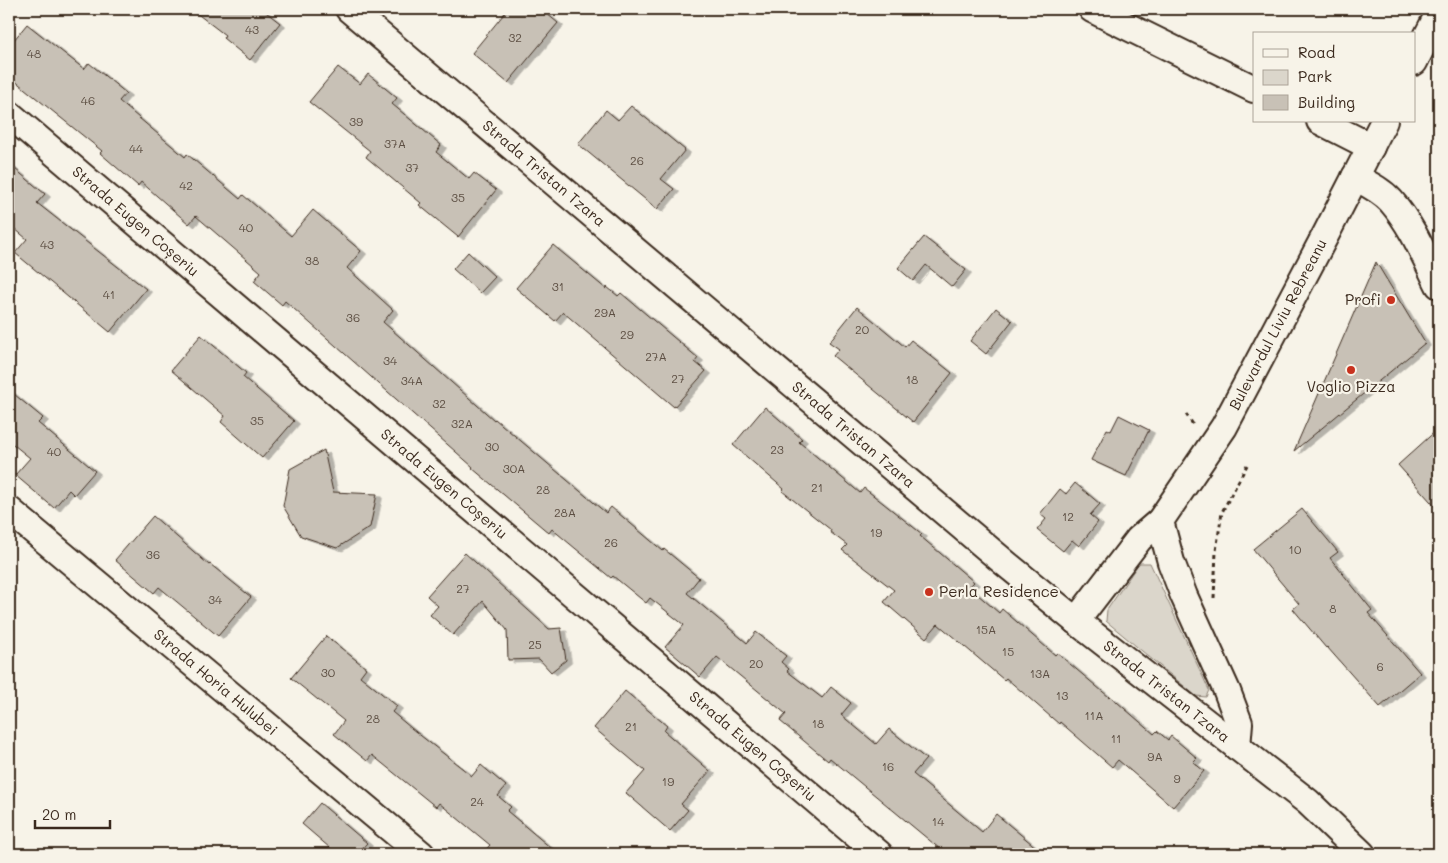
<svg xmlns="http://www.w3.org/2000/svg" width="1448" height="863" viewBox="0 0 1448 863" font-family="Mali,sans-serif">
  <defs>
    <filter id="shadow"><feDropShadow dx="5.5" dy="3" stdDeviation="0" flood-color="#0004"/></filter>
  </defs>
  <rect width="100%" height="100%" fill="#f7f3e8"/>
  <filter id="ink" filterUnits="userSpaceOnUse"><feTurbulence type="fractalNoise" baseFrequency=".02" numOctaves="2"/><feDisplacementMap in="SourceGraphic" scale="10" xChannelSelector="R" yChannelSelector="G"/><feConvolveMatrix kernelMatrix="1 2 1 2 8 2 1 2 1" color-interpolation-filters="sRGB"/></filter>
  <g filter="url(#ink)">
    <path fill="#dbd6cb" stroke="#8b8074" d="M1139,563h11l59,127 -3,7 -10,-1 -90,-75 1,-11z"/>
    <g fill="#c8c1b6" stroke="#3b2a1e" filter="url(#shadow)">
      <path d="M191,9h71l18,14 -30,37 -27,-22 2,-3z"/>
      <path d="M508,9h33l17,14 -50,60 -36,-30z"/>
      <path d="M27,24l57,45 5,-6 37,30 -7,8 66,56 2,-3 53,45 3,-4 48,41 22,-26 48,41 -14,17 46,42 -10,12 111,98 1,-1 111,94 5,-6 52,44 1,-2 35,29 -12,15 60,50 9,-11 30,24 -5,6 8,7 -2,2 35,27 9,-11 20,16 -10,12 35,29 13,-15 37,30 -13,15 69,58 14,-18 48,40h-98l-116,-96 -2,3 -48,-40 6,-7 -69,-57 -17,20 -35,-30 19,-22 -34,-27 -4,5 -33,-27 -2,2 -59,-49 -3,4 -77,-65 1,-1 -188,-166 -3,4 -28,-24 7,-9 -65,-56 -7,8 -48,-42 -3,4 -38,-33 2,-2 -93,-75v-30z"/>
      <path d="M338,67l22,17 8,-10 29,24 -5,6 49,41 -5,7 33,27 5,-6 22,17 -38,47 -39,-32 2,-2 -55,-46 4,-6 -61,-49z"/>
      <path d="M631,106l54,44 -24,29 13,10 -17,20 -79,-65 28,-34 12,10z"/>
      <path d="M9,164l36,30 -8,9 109,86 -36,43 -95,-79 12,-14 -18,-15z"/>
      <path d="M924,237l42,33 -14,17 -26,-22 -13,16 -15,-13z"/>
      <path d="M553,245l53,44 1,-2 11,9 3,-3 77,65 -3,4 11,9 -32,36 -111,-95 -8,9 -39,-33z"/>
      <path d="M468,252l27,25 -15,16 -27,-24z"/>
      <path d="M1376,262l49,81 -131,108z"/>
      <path d="M857,307l48,40 6,-7 41,33 -39,49 -80,-66 6,-7 -10,-7z"/>
      <path d="M996,308l16,13 -26,33 -16,-13z"/>
      <path d="M201,335l45,38 -3,4 51,44 -32,37 -41,-36 4,-6 -54,-46z"/>
      <path d="M9,390l34,28 -5,5 57,48 -21,24 -5,-5 -15,18 -39,-33 15,-17 -21,-17z"/>
      <path d="M765,407l37,32 -3,3 61,51 4,-5 58,46 -2,2 54,46 -5,5 30,26 3,-4 53,46 2,-2 52,44 1,-1 44,38 3,-3 11,9 3,-4 26,22 -4,4 11,9 -31,36 -55,-47 -6,7 -52,-45 -1,2 -53,-46 -2,2 -66,-56 -12,14 -42,-36 10,-12 -52,-40 5,-5 -17,-13 1,-2 -49,-39 2,-2 -51,-44z"/>
      <path d="M1119,415l30,15 -23,46 -35,-16 16,-31 4,2z"/>
      <path d="M1439,428v83l-41,-46z"/>
      <path d="M324,450l9,42 44,2 -7,33 -33,21 -36,-12 -18,-30 7,-37z"/>
      <path d="M1075,483l25,21 -10,11 8,7 -19,24 -7,-6 -9,11 -26,-21 9,-11 -6,-5 20,-25 6,5z"/>
      <path d="M1302,509l36,43 -8,6 42,52 -4,3 52,60 -40,34 -53,-60 -1,1 -33,-39 6,-5 -46,-55z"/>
      <path d="M153,516l56,49 1,-1 41,33 -33,39 -59,-49 -5,6 -39,-33z"/>
      <path d="M465,553l84,76 12,-1 5,32 -15,12 -12,-13 -31,1 -1,-30 -24,-29 -30,34 -23,-20 8,-9 -11,-10z"/>
      <path d="M326,636l40,32 -6,8 37,30 -5,6 19,16 61,48 9,-11 25,21 -8,10 13,11 -4,4 51,43h-76l8,-9 -51,-42 -3,4 -64,-52 -5,6 -33,-27 10,-13 -53,-43z"/>
      <path d="M625,691l42,35 -3,5 46,40 -29,33 7,6 -18,21 -44,-38 19,-22 -51,-43z"/>
      <path d="M320,803l47,40 -10,11h-20l-35,-30z"/>
    </g>
    <g fill="none" stroke-linecap="round" stroke-linejoin="round">
      <defs>
        <g id="minor">
          <path id="s1" d="M349,9l656,554 71,58 232,181 54,52"/>
          <path d="M1092,9l162,80"/>
          <path d="M1414,62l25,-49"/>
          <path id="s2" d="M9,114l870,740"/>
          <path d="M1320,121l51,26"/>
          <path d="M1355,177c13,7 26,13 36,24 21,24 34,56 48,84"/>
          <path id="s3" d="M9,510l412,344"/>
          <path d="M1076,621l63,-82 21,-18"/>
          <path id="s4" d="M1237,747l2,-24 -12,-32 -43,-95 -13,-34 -11,-41 64,-94 102,-193 58,-113"/>
        </g>
      </defs>
      <use href="#minor" stroke="#3b2a1e" stroke-width="30"/>
      <g stroke="#3b2a1e" stroke-width="3" stroke-dasharray="4 4" stroke-linecap="butt">
        <path d="M1186,414l8,12"/>
        <path d="M1214,598l2,-47 6,-39 25,-47"/>
      </g>
      <use href="#minor" stroke="#f7f3e8" stroke-width="26"/>
    </g>
  </g>
  <g fill="#c8321e" stroke="#f7f3e8" stroke-width="2">
    <circle cx="1391" cy="300" r="5"/>
    <circle cx="1351" cy="370" r="5"/>
    <circle cx="929" cy="592" r="5"/>
  </g>
  <g text-anchor="middle" stroke-width="4.5" stroke-linejoin="round" paint-order="stroke">
    <g font-size="12" fill="#5e5044">
      <text x="252" y="34">43</text>
      <text x="515" y="42">32</text>
      <text x="34" y="58">48</text>
      <text x="88" y="105">46</text>
      <text x="356" y="126">39</text>
      <text x="395" y="148">37A</text>
      <text x="136" y="153">44</text>
      <text x="637" y="165">26</text>
      <text x="412" y="172">37</text>
      <text x="186" y="190">42</text>
      <text x="458" y="202">35</text>
      <text x="246" y="232">40</text>
      <text x="47" y="249">43</text>
      <text x="312" y="265">38</text>
      <text x="558" y="291">31</text>
      <text x="109" y="299">41</text>
      <text x="605" y="317">29A</text>
      <text x="353" y="322">36</text>
      <text x="862" y="334">20</text>
      <text x="627" y="339">29</text>
      <text x="656" y="361">27A</text>
      <text x="390" y="365">34</text>
      <text x="678" y="383">27</text>
      <text x="912" y="384">18</text>
      <text x="412" y="385">34A</text>
      <text x="439" y="408">32</text>
      <text x="257" y="425">35</text>
      <text x="462" y="428">32A</text>
      <text x="492" y="451">30</text>
      <text x="777" y="454">23</text>
      <text x="54" y="456">40</text>
      <text x="514" y="473">30A</text>
      <text x="817" y="492">21</text>
      <text x="543" y="494">28</text>
      <text x="565" y="517">28A</text>
      <text x="1068" y="521">12</text>
      <text x="876" y="537">19</text>
      <text x="611" y="547">26</text>
      <text x="1295" y="554">10</text>
      <text x="153" y="559">36</text>
      <text x="463" y="593">27</text>
      <text x="215" y="604">34</text>
      <text x="1333" y="613">8</text>
      <text x="986" y="634">15A</text>
      <text x="535" y="649">25</text>
      <text x="1008" y="656">15</text>
      <text x="756" y="668">20</text>
      <text x="1380" y="671">6</text>
      <text x="328" y="677">30</text>
      <text x="1040" y="678">13A</text>
      <text x="1062" y="700">13</text>
      <text x="1094" y="720">11A</text>
      <text x="373" y="723">28</text>
      <text x="818" y="728">18</text>
      <text x="631" y="731">21</text>
      <text x="1116" y="743">11</text>
      <text x="1155" y="761">9A</text>
      <text x="888" y="771">16</text>
      <text x="1177" y="783">9</text>
      <text x="668" y="786">19</text>
      <text x="477" y="806">24</text>
      <text x="938" y="826">14</text>
    </g>
    <g font-size="15" fill="#3b2a1e" stroke="#f7f3e8">
      <text dy="5" stroke="none"><textPath href="#s1" startOffset="255">Strada Tristan Tzara</textPath></text>
      <text dy="5" stroke="none"><textPath href="#s2" startOffset="166">Strada Eugen Coșeriu</textPath></text>
      <text dy="5" stroke="none"><textPath href="#s4" startOffset="471">Bulevardul Liviu Rebreanu</textPath></text>
      <text dy="5" stroke="none"><textPath href="#s1" startOffset="660">Strada Tristan Tzara</textPath></text>
      <text dy="5" stroke="none"><textPath href="#s2" startOffset="571">Strada Eugen Coșeriu</textPath></text>
      <text dy="5" stroke="none"><textPath href="#s3" startOffset="269">Strada Horia Hulubei</textPath></text>
      <text dy="5" stroke="none"><textPath href="#s1" startOffset="1065">Strada Tristan Tzara</textPath></text>
      <text dy="5" stroke="none"><textPath href="#s2" startOffset="976">Strada Eugen Coșeriu</textPath></text>
    </g>
    <g font-size="15" fill="#3b2a1e" stroke="#f7f3e8" text-anchor="end">
      <text x="1381" y="305">Profi</text>
      <text x="1351" y="392" text-anchor="middle">Voglio Pizza</text>
      <text x="939" y="597" text-anchor="start">Perla Residence</text>
    </g>
  </g>
  <rect width="1448" height="863" fill="none" stroke="#f7f3e8" stroke-width="30"/>
  <rect x="15" y="15" width="1418" height="833" fill="none" stroke="#3b2a1e" stroke-width="2" filter="url(#ink)"/>
  <rect x="1253" y="32" width="162" height="90" fill="#f7f3e8" stroke="#aca397"/>
  <rect x="1263" y="49" width="25" height="8" fill="#f7f3e8" stroke="#aca397"/>
  <text x="1298" y="58" font-size="15" fill="#3b2a1e">Road</text>
  <rect x="1263" y="70" width="25" height="15" fill="#dbd6cb" stroke="#aca397"/>
  <text x="1298" y="82" font-size="15" fill="#3b2a1e">Park</text>
  <rect x="1263" y="95" width="25" height="15" fill="#c8c1b6" stroke="#aca397"/>
  <text x="1298" y="108" font-size="15" fill="#3b2a1e">Building</text>
  <path d="M35 820v8h75v-8" fill="none" stroke="#3b2a1e" stroke-width="2.5"/>
  <text x="42" y="820" font-size="15" fill="#3b2a1e" stroke="#f7f3e8" stroke-width="4" paint-order="stroke">20 m</text>
</svg>
